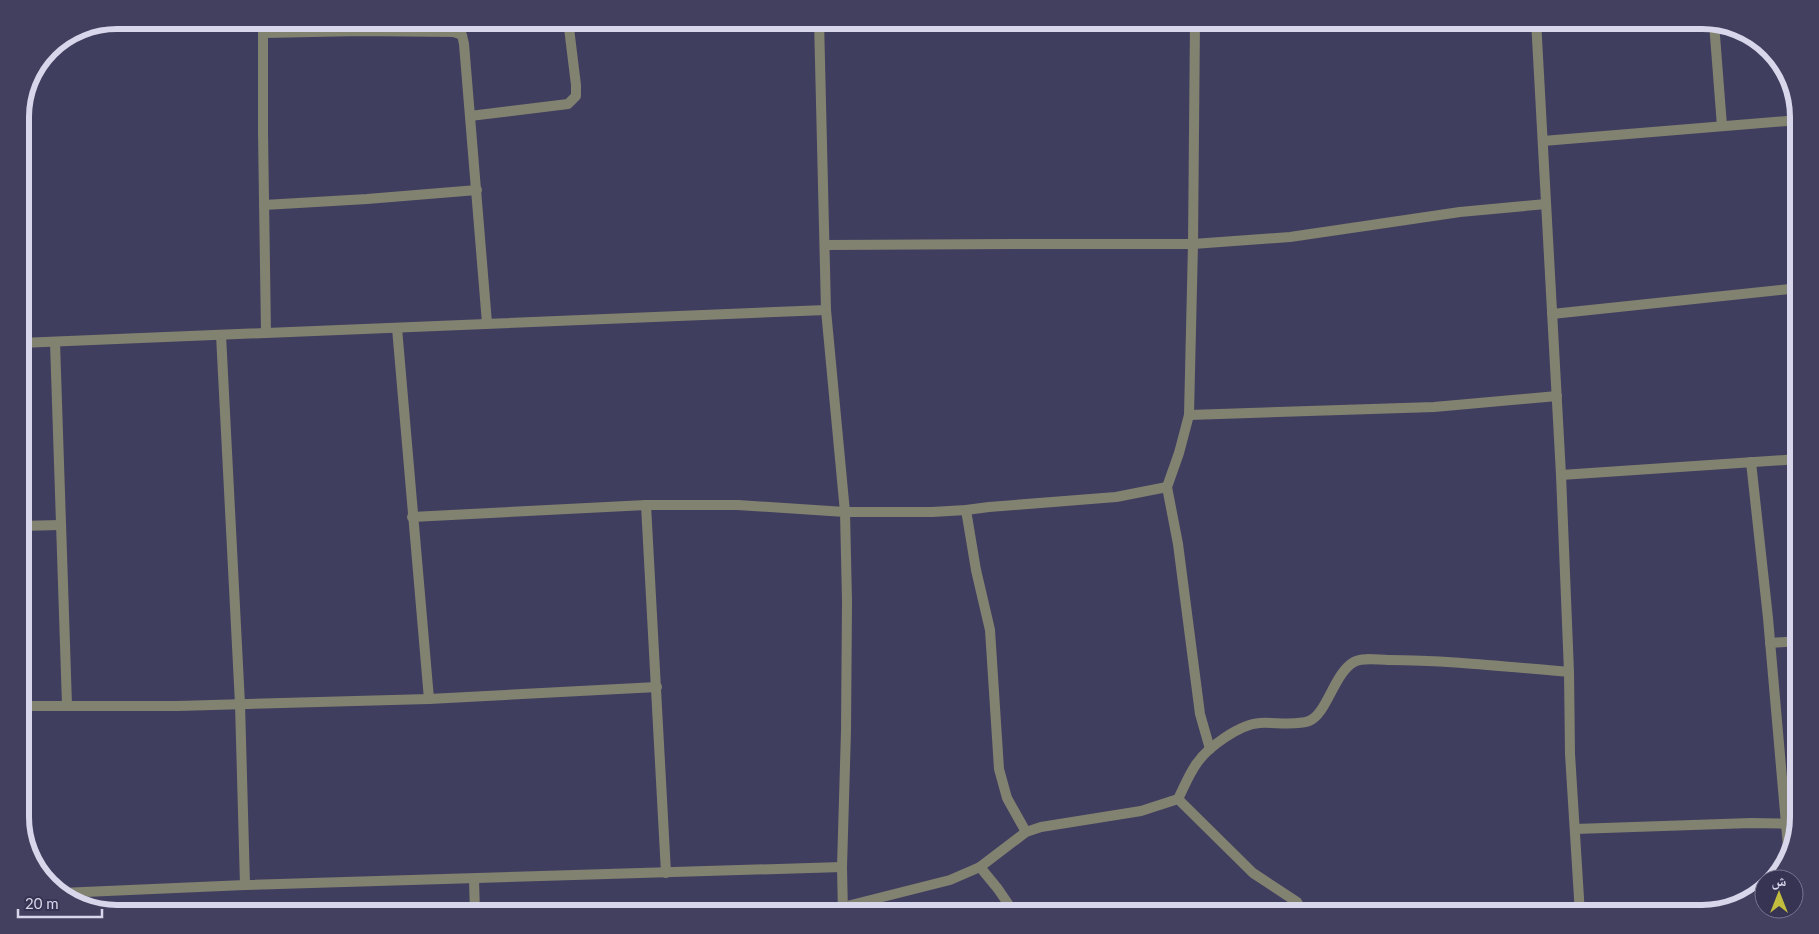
<svg xmlns="http://www.w3.org/2000/svg" width="1819" height="934" viewBox="0 0 1819 934" font-family="Lato,'Noto Naskh Arabic',sans-serif">
  <rect width="100%" height="100%" fill="#403e5e"/>
  <g fill="none" stroke-linecap="round" stroke-linejoin="round">
    <g stroke="#828271" stroke-width="10">
      <path d="M263,20v113l3,200"/>
      <path d="M819,20l7,290 19,202 2,89 -1,130 -4,136 1,47"/>
      <path d="M1195,20l-2,224 -4,171 -10,38 -12,34 11,57 22,170 10,35"/>
      <path d="M1536,20l25,455 8,197 1,82 10,160"/>
      <path d="M1714,23l8,103"/>
      <path d="M264,33l97,-2 93,1 8,3 2,9 23,279"/>
      <path d="M470,116l98,-12 8,-8v-11l-8,-65"/>
      <path d="M1543,141l256,-21"/>
      <path d="M264,205l103,-6 110,-9"/>
      <path d="M825,245l189,-1h179l97,-7 170,-25 86,-8"/>
      <path d="M1552,314l247,-26"/>
      <path d="M397,328l32,371"/>
      <path d="M221,335l19,369 5,181"/>
      <path d="M55,342l12,363"/>
      <path d="M20,343l806,-33"/>
      <path d="M1189,415l245,-8 123,-11"/>
      <path d="M1751,462l17,156 21,240"/>
      <path d="M1561,475l238,-16"/>
      <path d="M646,505l20,368"/>
      <path d="M966,510l10,60 14,60 9,139 8,29 19,34"/>
      <path d="M412,517l234,-12h92l107,7h87l34,-2 23,-3 127,-10 51,-10"/>
      <path d="M20,526l40,-1"/>
      <path d="M1770,643l29,-2"/>
      <path d="M20,706h157l252,-7 228,-12"/>
      <path d="M1178,799l75,74 44,29 7,12"/>
      <path d="M1575,829l176,-6 47,1"/>
      <path d="M980,867l18,22 17,25"/>
      <path d="M474,879l1,35"/>
      <path d="M61,893l184,-8 597,-18"/>
      <path d="M843,907l107,-27 30,-13 46,-35 15,-5 100,-16 37,-12c6,-12 11,-25 19,-36 11,-16 43,-39 63,-40 14,-1 36,3 49,-2 18,-7 25,-48 45,-59 9,-5 24,-2 34,-2 60,0 121,7 181,12"/>
    </g>
  </g>
  <path d="M0 0H1819V934H0ZM117 29H1702A88 88 0 0 1 1790 117V817A88 88 0 0 1 1702 905H117A88 88 0 0 1 29 817V117A88 88 0 0 1 117 29Z" fill="#43405f" fill-rule="evenodd"/>
  <path fill="none" stroke="#d7d6ea" stroke-width="6" d="M117 29H1702A88 88 0 0 1 1790 117V817A88 88 0 0 1 1702 905H117A88 88 0 0 1 29 817V117A88 88 0 0 1 117 29Z"/>
  <g transform="translate(1779 894)"><circle r="24" fill="#363353" stroke="#76748f"/>
  <path d="M0-4L9 19L0 12L-9 19Z" fill="#c2bd3f"/>
  <text y="-8" font-size="14" font-weight="bold" text-anchor="middle" fill="#d7d6ea">ش</text>
  </g>
  <path d="M18 909v8h84v-8" fill="none" stroke="#d7d6ea" stroke-width="2.5"/>
  <text x="25" y="909" font-size="15" fill="#d7d6ea" stroke="#363353" stroke-width="4" paint-order="stroke">20 m</text>
</svg>
